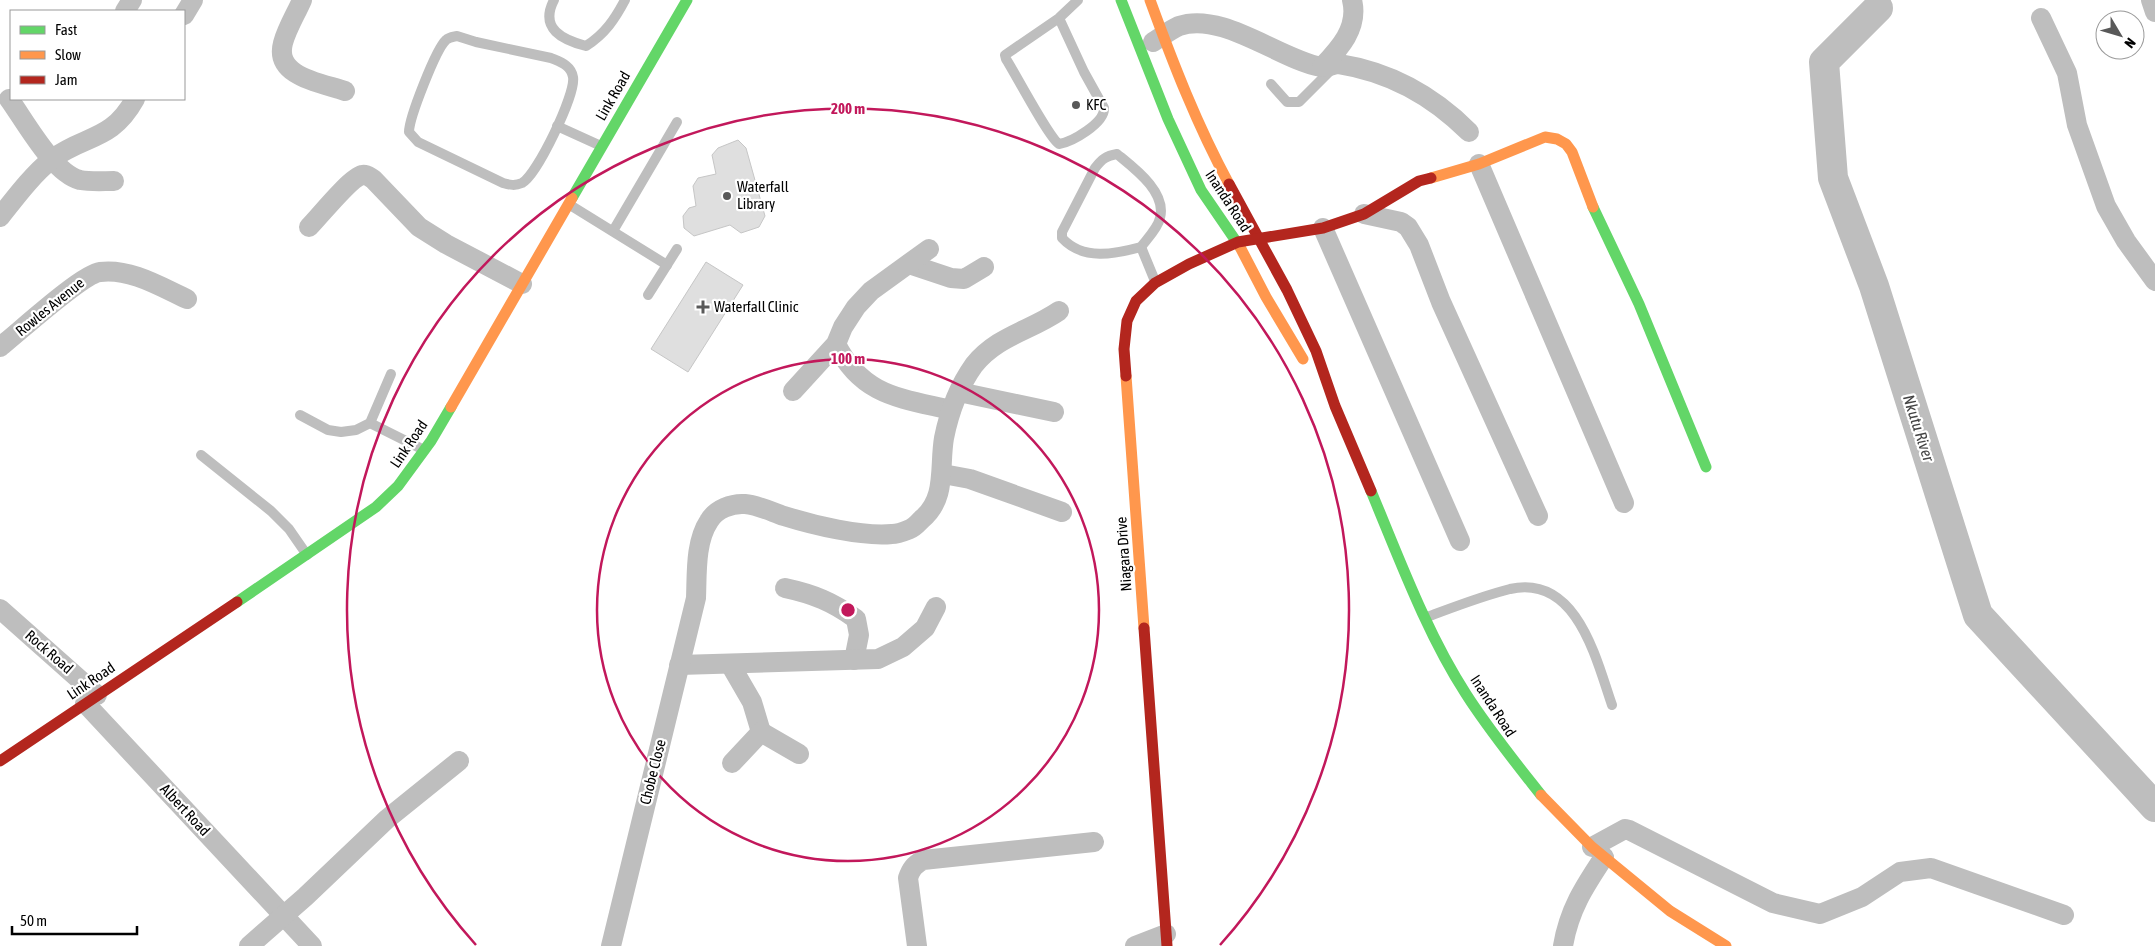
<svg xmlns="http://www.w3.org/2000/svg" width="2155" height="946" viewBox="0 0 2155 946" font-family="'Asap Condensed',sans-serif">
  <rect width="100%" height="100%" fill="#fff"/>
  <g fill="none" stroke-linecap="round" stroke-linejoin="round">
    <path stroke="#bebebe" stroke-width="30" d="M1878,8l-54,54 9,116 41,108 104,329 177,192"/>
  </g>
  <g fill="#dfdfdf" stroke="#c6c6c6">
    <path d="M738,140l8,8 19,68 -6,11 -18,6 -11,-8 -36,11 -10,-8 -1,-12 6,-8 7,-2 -3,-20 5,-8 18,-4 -4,-19 6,-7z"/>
    <path d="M706,262l37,23 -55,87 -37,-23z"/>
  </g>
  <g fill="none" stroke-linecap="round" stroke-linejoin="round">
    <g stroke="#bebebe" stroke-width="10">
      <path d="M554,0c-15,29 9,40 32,46 19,-12 29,-27 39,-46"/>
      <path d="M1059,18l25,54 20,36c1,15 -32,34 -45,36 -10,-6 -44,-71 -53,-85l-1,-4 54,-37 19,-18"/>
      <path d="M457,36l19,6 75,16c9,4 20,7 22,19 3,17 -36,98 -51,106 -7,3 -12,2 -19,0l-85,-41 -9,-10c0,-14 27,-83 37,-92 3,-3 6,-3 11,-4z"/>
      <path d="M1271,84l16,18h12l34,-34"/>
      <path d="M557,126l44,20"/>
      <path d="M1117,154c17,14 50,38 43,64 -2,10 -13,21 -19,29 -26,7 -58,14 -79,-9v-6l33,-64c7,-9 11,-12 22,-14z"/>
      <path d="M570,205l97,60"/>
      <path d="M613,231l64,-109"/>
      <path d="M1141,247l14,34"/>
      <path d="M648,295l29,-46"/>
      <path d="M300,415l28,15 13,2 15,-2 14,-7 21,-49"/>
      <path d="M370,423l54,27"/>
      <path d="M201,455l70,56 18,18 18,26"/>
      <path d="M1427,617c27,-10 55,-21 83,-28 67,-15 86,70 102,116"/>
    </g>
    <g stroke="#bebebe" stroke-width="20">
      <path d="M302,0c-6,14 -15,28 -19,43 -9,34 39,40 62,48"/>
      <path d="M2151,0l4,12"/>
      <path d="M125,11l7,-11"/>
      <path d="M184,15l9,-15"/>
      <path d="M2041,18l26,55 10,52 29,81 20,35 29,40"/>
      <path d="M1153,42c8,-5 17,-12 26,-16 43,-15 100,33 142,41 6,1 12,-3 18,-3 51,8 94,32 130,68"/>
      <path d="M1322,67c17,-18 37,-39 30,-67"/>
      <path d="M9,99c16,22 44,74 71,81 11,2 23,1 34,1"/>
      <path d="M1479,164l145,339"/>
      <path d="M1364,214l37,8 7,5 11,18 22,57 97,214"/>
      <path d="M0,217c15,-19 32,-42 52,-58 34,-25 59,-17 83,-60"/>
      <path d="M309,227c10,-10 41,-49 53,-52 5,-1 7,2 11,4l46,48 27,17 76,40"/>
      <path d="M1323,228l137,313"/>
      <path d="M909,264l42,14 13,1 20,-12"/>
      <path d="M836,344c26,52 64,54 115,66"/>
      <path d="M0,347c18,-14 82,-73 100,-75 30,-4 61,15 87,27"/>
      <path d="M793,391l43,-47 7,-17 13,-20 15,-16 58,-42"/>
      <path d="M959,392l95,20"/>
      <path d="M943,474l27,5 92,33"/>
      <path d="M785,588c28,6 48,14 71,31l3,16 -5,25"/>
      <path d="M0,609l97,86"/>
      <path d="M730,664l22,38 9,30"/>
      <path d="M679,665l199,-6 25,-12 22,-19 11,-21"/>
      <path d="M85,703l227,243"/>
      <path d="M732,763l29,-31 38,22"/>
      <path d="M1592,847l33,-18 4,1 144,73 47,11 42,-17 38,-25 31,-4 133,47"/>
      <path d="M249,946l56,-49 82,-78 72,-58"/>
      <path d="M611,946l85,-348c1,-24 -1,-56 13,-77 7,-12 23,-18 36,-17 13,1 27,8 39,12 29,9 78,21 108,18 6,0 13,-3 18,-5 5,-2 8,-6 12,-10 25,-21 17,-52 22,-81 5,-25 15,-52 30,-73 23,-29 56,-34 85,-54"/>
      <path d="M917,946l-9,-68c3,-9 6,-13 15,-18l171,-18"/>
      <path d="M1135,946l31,-12"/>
      <path d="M1563,946c6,-36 21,-59 41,-89"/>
    </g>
    <g stroke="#63d668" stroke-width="11">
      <path d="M1121,0l47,119 33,71 39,57"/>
      <path d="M572,198l115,-198"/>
      <path d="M1593,207l46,97 67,163"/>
      <path d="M1371,491c28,67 56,143 95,203 23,36 49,68 75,101"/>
      <path d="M237,602l139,-95 22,-21 33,-45 20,-34"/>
    </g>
    <g stroke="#ff974d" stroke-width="11">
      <path d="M1150,0c23,63 47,125 79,184"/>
      <path d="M1431,178l48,-14 66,-27 12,2 9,5 6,8 21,55"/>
      <path d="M1240,247l26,50 37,62"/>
      <path d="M1126,376l18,252"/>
      <path d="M451,407l121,-209"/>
      <path d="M1541,795l51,52 78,64 56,35"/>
    </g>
    <g stroke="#b3261e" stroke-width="11">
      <path d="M1229,184l58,106 29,61 19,55 36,85"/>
      <path d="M1126,376l-2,-27 3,-28 9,-20 19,-18 34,-19 49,-22 85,-14 41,-14 55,-33 12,-3"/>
      <path d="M1144,628l23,318"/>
      <path d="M0,761l237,-159"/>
    </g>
  </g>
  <g fill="none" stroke="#c2185b" stroke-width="2.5">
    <circle cx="848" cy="610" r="251"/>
    <path d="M476 945A501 501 0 1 1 1220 945"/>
  </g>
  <g fill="#595959" stroke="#fff" stroke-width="2">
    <circle cx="1076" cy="105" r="5"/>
    <circle cx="727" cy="196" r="5"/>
    <path d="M700.5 299.5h5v5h5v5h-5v5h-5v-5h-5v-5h5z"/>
  </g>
  <g text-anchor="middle" stroke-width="4.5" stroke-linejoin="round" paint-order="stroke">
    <g font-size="15" fill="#000" stroke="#fff">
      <text transform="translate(613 96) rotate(-60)" y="5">Link Road</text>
      <text transform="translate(1228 201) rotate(57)" y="5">Inanda Road</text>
      <text transform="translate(50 307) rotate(-39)" y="5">Rowles Avenue</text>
      <text transform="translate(409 444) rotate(-56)" y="5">Link Road</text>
      <text transform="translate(1124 554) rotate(-94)" y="5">Niagara Drive</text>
      <text transform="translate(49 652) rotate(41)" y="5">Rock Road</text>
      <text transform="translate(91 681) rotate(-34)" y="5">Link Road</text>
      <text transform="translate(1493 706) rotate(57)" y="5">Inanda Road</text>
      <text transform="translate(653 772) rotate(-76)" y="5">Chobe Close</text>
      <text transform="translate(185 810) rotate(47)" y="5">Albert Road</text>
    </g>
    <g font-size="15" fill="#000" stroke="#fff" text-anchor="start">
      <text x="1086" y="110">KFC</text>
      <text x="737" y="192">Waterfall<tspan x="737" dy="17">Library</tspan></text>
      <text x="714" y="312">Waterfall Clinic</text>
    </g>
    <g font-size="16" font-style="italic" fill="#434343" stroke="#fff">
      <text transform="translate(1919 428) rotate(72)" y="6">Nkutu River</text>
    </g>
  </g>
  <circle cx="848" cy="610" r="8" fill="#c2185b" stroke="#fff" stroke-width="2.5"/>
  <g font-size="15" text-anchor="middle" font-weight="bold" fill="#c2185b" stroke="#fff" stroke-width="4.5" stroke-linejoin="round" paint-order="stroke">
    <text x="848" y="114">200 m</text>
    <text x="848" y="364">100 m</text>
  </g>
  <rect x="10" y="10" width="175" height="90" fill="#ffffff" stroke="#999999"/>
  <rect x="20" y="26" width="25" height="8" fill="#63d668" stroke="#999999"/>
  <text x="55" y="35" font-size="15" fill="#000000">Fast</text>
  <rect x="20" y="51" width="25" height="8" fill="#ff974d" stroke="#999999"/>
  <text x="55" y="60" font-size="15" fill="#000000">Slow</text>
  <rect x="20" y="76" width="25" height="8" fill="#b3261e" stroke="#999999"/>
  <text x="55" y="85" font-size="15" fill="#000000">Jam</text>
  <g transform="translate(2120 35) rotate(128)"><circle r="24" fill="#ffffff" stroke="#999999"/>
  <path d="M0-4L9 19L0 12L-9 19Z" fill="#595959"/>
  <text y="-8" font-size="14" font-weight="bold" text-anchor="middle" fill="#000000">N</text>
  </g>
  <path d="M12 926v8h125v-8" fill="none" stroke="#000000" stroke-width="2.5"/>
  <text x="20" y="926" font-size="15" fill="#000000" stroke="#ffffff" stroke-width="4" paint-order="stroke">50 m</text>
</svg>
